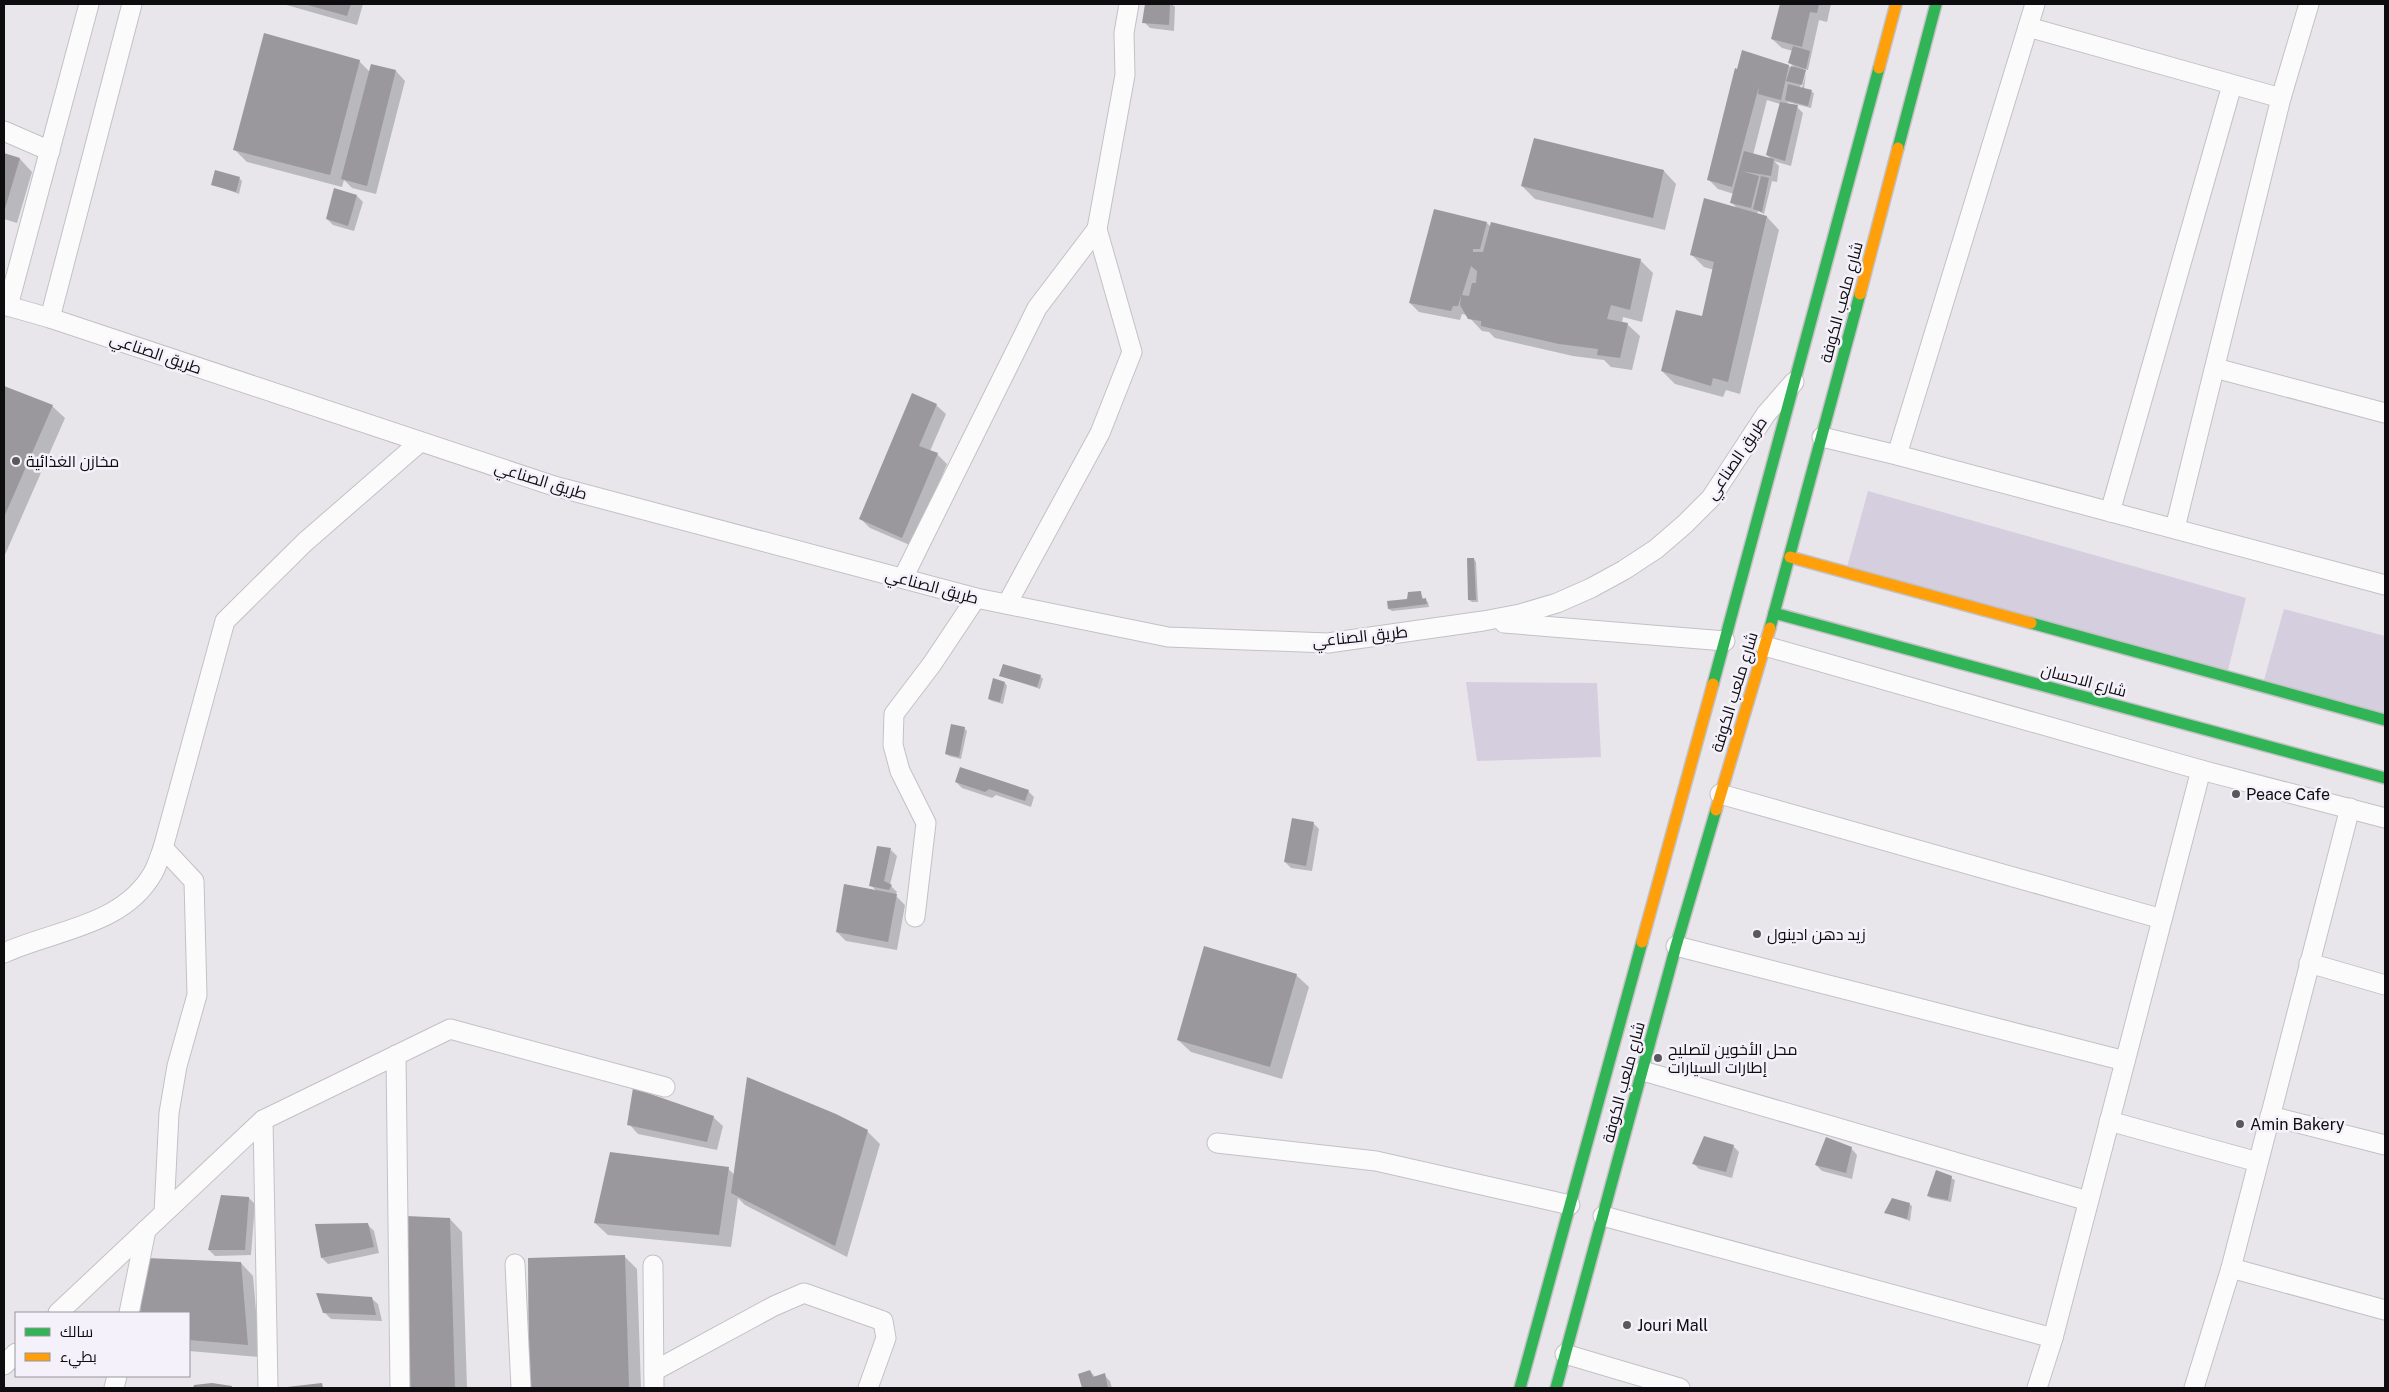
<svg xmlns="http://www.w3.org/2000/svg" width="2389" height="1392" viewBox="0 0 2389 1392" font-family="'Public Sans',Cairo,sans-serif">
  <rect width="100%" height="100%" fill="#e8e6eb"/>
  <g fill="#d5cedf">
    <path d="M1868,491l378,107 -20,80 -382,-100z"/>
    <path d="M2284,609l101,27v84l-123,-33z"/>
    <path d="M1466,682l131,1 4,74 -124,4z"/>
  </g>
  <g fill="#0003" fill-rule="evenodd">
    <path d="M283,4h80l-6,21z"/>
    <path d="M1146,4h26l3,3 -1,24 -24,-3 -6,-6z"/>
    <path d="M1781,4h50l-4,18 -8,-2 -11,50 -6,-1 3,2 -6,20h2l5,-18 -2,16 10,4 -3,15 -23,-6 -1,3 10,2 6,6 -12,53 -17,-5 5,5 -2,16 -5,-1 -8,33 -6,-3 -1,4 10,2 12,13 -39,164 -14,-4 -3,7 -48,-13 -13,-13 41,-53 11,-48 -10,-3 -13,-13 47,-45 -6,-6 2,-9 -16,-5 -9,-9 27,-110 52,-4 8,3 -6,-6 3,-12 -11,-3 -10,-9zM1767,100l13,4 -13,51 5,5 -19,-5z"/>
    <path d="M359,61l11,11 2,-7 24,6 9,10 -29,113 -24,-6 -8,-8 -2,7 -95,-25 -12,-12z"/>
    <path d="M1535,139l129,32 12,13 -11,46 -130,-31 -13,-13z"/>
    <path d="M4,154l16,5 12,13 -15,51 -13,-4z"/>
    <path d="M239,178l3,3 -3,13 -27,-10z"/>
    <path d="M357,196l6,6 -9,29 -21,-6 -6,-6z"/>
    <path d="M1487,223l4,4 149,33 13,13 -11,49 -19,-5 -1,6 5,1 13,12 -8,34 -21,-3 -7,-7 -31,-4 -78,-18 -6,-6 -7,-1 -15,-16 -5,-1 -2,6 -41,-8 -9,-9z"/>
    <path d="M4,388l48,18 13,12 -61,139z"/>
    <path d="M936,405l10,9 -16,37 7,3 10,10 -35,82 -42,-18 -9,-9z"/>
    <path d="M1474,559l2,3 2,40h-6l-3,-2z"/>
    <path d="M1420,592l4,8 4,2 1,5 -37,4 -3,-2z"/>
    <path d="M1001,676h39l3,3 -3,10z"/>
    <path d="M1005,683l2,3 -4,18 -11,-3 -3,-2z"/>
    <path d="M964,728l3,3 -6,28 -12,-3 -3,-2z"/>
    <path d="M956,782l72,9 6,6 -3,10 -35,-12 -4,3 -30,-10z"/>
    <path d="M1313,823l6,6 -7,42 -21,-3 -6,-6z"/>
    <path d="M891,850l6,6 -7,29 7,7 -2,3 10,10 -8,45 -51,-9 -9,-9 40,-40 -6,-7z"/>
    <path d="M1296,975l13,12 -27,92 -91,-27 -13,-12z"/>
    <path d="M713,1117l10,9 -6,24 -79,-16 -9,-10z"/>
    <path d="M867,1131l13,13 -33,113 -102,-52 -7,-7 -7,49 -123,-12 -13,-12 133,-54 7,6z"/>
    <path d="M1733,1146l6,6 -7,26 -33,-9 -6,-6z"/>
    <path d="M1851,1148l6,7 -5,24 -30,-8 -6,-6z"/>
    <path d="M1937,1172l18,8 -4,22 -20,-4 -3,-2z"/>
    <path d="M249,1198l6,6 -4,51 -36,1 -6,-6z"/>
    <path d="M1909,1204l3,2 -2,15 -25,-9z"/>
    <path d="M450,1219l12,13 5,156h-63z"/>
    <path d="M368,1225l6,6 5,22 -51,11 -6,-6z"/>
    <path d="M624,1256l13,13 4,119h-110l-2,-129z"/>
    <path d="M147,1259l94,4 12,13 7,81 -71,-6v-38h-48z"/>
    <path d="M371,1298l7,6 4,17 -51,-2 -6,-6z"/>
    <path d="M1090,1371l6,7 8,-3 6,6 2,7h-29l-3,-13z"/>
  </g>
  <g fill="#9a989c" fill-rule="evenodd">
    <path d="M304,4h47l-4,12z"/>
    <path d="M1145,4h25l-1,21 -27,-2z"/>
    <path d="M1780,4h39l-2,9 -7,-1 -8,35 -31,-8z"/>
    <path d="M264,33l96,27 -30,115 -97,-25z"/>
    <path d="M1793,46l17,5 -4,18 -18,-6z"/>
    <path d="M1742,50l47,15 -8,35 -23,-6 1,-8 -27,101 -25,-7 28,-112 2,1z"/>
    <path d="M371,64l25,6 -29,116 -26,-7z"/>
    <path d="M1791,66l15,4 -4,15 -16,-4z"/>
    <path d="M1788,84l24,6 -4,16 -23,-6z"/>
    <path d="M1780,102l18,3 -13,56 -19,-6z"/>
    <path d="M1534,138l130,32 -11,48 -132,-32z"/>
    <path d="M1744,151l30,8 -3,17 -30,-5 18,5 -8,32 -21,-5z"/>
    <path d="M4,153l16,5 -16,54z"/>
    <path d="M215,170l25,7 -4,15 -25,-7z"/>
    <path d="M1761,176l8,2 -7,34 -9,-3z"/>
    <path d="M334,188l23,7 -9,31 -22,-7z"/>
    <path d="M1704,198l63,18 -39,166 -15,-4 -2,8 -50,-15 15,-61 26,6 12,-54 -24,-7z"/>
    <path d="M1434,209l53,13 -7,27h-7v3h10l8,-30 150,37 -11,51 -19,-5 -4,14 21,4 -8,35 -23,-3 1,-6 -39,-5 -78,-18v-5l-13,-2 -8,-14 1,-9 -3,10h-5l-2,5 -42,-8zM1471,266l6,5 -1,12h-4l-3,13 -7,-1z"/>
    <path d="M4,386l49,19 -49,112z"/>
    <path d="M912,393l25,11 -18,42 19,7 -36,85 -43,-19z"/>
    <path d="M1467,558h7l2,42h-8z"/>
    <path d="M1421,591l1,8 4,-1 1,6 -39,5 -1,-8 20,-2 1,-7z"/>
    <path d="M1003,664l38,11 -4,12 -38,-11z"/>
    <path d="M993,678l12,4 -5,20 -12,-3z"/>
    <path d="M951,724l14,3 -6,30 -14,-3z"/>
    <path d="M960,767l69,23 -4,11 -36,-12 -4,3 -30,-10z"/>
    <path d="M1292,818l22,4 -8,44 -22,-4z"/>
    <path d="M877,846l14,2 -7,33 8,4 -3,5 -20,-4z"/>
    <path d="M844,884l53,10 -9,48 -52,-10z"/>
    <path d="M1204,946l93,28 -27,93 -93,-27z"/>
    <path d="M747,1077l89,37 32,16 -33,116 -104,-53z"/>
    <path d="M633,1088l81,28 -7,26 -80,-17z"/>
    <path d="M1704,1136l30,9 -8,27 -34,-8z"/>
    <path d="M1826,1137l26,10 -6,26 -31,-8z"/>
    <path d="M610,1152l119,15 -10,68 -125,-12z"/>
    <path d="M1936,1170l16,6 -4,24 -21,-4z"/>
    <path d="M221,1195l28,2 -4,53h-37z"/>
    <path d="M1892,1198l18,5 -3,16 -23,-6z"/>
    <path d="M406,1216l44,2 5,170h-53z"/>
    <path d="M368,1223l6,24 -53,11 -6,-34z"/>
    <path d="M625,1255l4,133h-100l-1,-130z"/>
    <path d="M146,1258l95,4 7,83 -59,-5v-27h-49z"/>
    <path d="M316,1293l56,4 4,18 -53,-2z"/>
    <path d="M1090,1370l3,7 12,-4 3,15h-26l-4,-14z"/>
    <path d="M212,1383l20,3v2h-39l1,-3z"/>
    <path d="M322,1383l1,5h-36v-1z"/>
  </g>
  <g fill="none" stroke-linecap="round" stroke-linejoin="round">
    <defs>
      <g id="street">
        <path d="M2028,27l253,71"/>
        <path d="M4,131l46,20"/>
        <path d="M4,305l46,13 504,168 422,112 192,39 160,6 155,-22 37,-7 37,-11 34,-15 33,-18 32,-21 29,-25 26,-26 55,-84 28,-32"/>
        <path d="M8,306l81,-302"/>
        <path d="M50,318l82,-314"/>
        <path d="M2215,368l170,45"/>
        <path d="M1822,437l75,18 488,130"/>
        <path d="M1897,455l138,-451"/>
        <path d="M2110,512l122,-427"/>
        <path d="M2175,528l106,-430 28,-94"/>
        <path d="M903,578l134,-270 60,-79 28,-154 -1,-42 5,-29"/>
        <path d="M1007,604l93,-171 32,-81 -35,-123"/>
        <path d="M1504,623l221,18"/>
        <path d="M1765,646l436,124 184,48"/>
        <path d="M1720,794l442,125"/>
        <path d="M163,848l31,33 3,114 -20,71 -8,47 -5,100"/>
        <path d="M915,917l11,-94 -26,-52 -7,-26 1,-31 38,-50 44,-66"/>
        <path d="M1676,946l449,115"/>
        <path d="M4,953c50,-23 119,-27 149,-80 4,-7 7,-17 10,-25l62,-227 80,-79 115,-100"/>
        <path d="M2309,963l76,22"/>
        <path d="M396,1055l4,333"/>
        <path d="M1643,1071l445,130"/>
        <path d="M2270,1116l115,29"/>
        <path d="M263,1120l5,268"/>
        <path d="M2109,1121l149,41"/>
        <path d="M1217,1143l159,18 194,44"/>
        <path d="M1603,1216l450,122"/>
        <path d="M515,1264l6,124"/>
        <path d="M653,1265l1,123"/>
        <path d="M2231,1268l154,42"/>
        <path d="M58,1313l205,-193 187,-91 215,58"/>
        <path d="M129,1313l17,-83"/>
        <path d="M1565,1354l115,34"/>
        <path d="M4,1365l12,-12"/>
        <path d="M654,1371l120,-65 30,-13 79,28 3,17 -18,50"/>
        <path d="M114,1388l3,-12"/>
        <path d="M2037,1388l16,-50 148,-568"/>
        <path d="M2194,1388l37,-120 119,-460"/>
      </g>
      <g id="fast">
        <path d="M1898,148l38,-144"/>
        <path d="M1774,613l611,165"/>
        <path d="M2031,623l354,97"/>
        <path d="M1770,628l90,-334"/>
        <path d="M1713,684l166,-616"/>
        <path d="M1520,1388l122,-446"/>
        <path d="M1556,1388l120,-442 40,-136"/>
      </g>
      <g id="slow">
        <path d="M1879,68l17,-64"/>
        <path d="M1860,294l38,-146"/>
        <path d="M1790,557l241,66"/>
        <path d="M1716,810l54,-182"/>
        <path d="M1642,942l71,-258"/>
      </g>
    </defs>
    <use href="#street" stroke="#c3c1c5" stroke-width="21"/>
    <use href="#fast" stroke="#c3c1c5" stroke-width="14"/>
    <use href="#slow" stroke="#c3c1c5" stroke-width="14"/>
    <use href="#street" stroke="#fcfbfc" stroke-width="19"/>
    <use href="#fast" stroke="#30b455" stroke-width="11"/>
    <use href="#slow" stroke="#ff9f0a" stroke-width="11"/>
  </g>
  <g fill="#5a585c" stroke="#f5f1fb" stroke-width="2">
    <circle cx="16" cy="461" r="5"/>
    <circle cx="2236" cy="794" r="5"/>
    <circle cx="1757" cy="934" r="5"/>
    <circle cx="1658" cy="1058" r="5"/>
    <circle cx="2240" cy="1124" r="5"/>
    <circle cx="1627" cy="1325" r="5"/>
  </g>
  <g text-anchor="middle" stroke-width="5" stroke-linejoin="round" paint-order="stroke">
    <g font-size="16" fill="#0d0c0f" stroke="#f5f1fb">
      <text transform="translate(1841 302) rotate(-75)" y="6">شارع ملعب الكوفة</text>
      <text transform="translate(156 353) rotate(19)" y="6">طريق الصناعي</text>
      <text transform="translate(1736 458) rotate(-56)" y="6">طريق الصناعي</text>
      <text transform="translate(541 480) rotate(17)" y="6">طريق الصناعي</text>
      <text transform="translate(932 586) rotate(15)" y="6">طريق الصناعي</text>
      <text transform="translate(1360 636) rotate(-6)" y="6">طريق الصناعي</text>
      <text transform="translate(2084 680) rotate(15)" y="6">شارع الاحسان</text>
      <text transform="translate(1734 692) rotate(-73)" y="6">شارع ملعب الكوفة</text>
      <text transform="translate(1623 1082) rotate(-75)" y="6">شارع ملعب الكوفة</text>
    </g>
    <g font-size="16" fill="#0d0c0f" stroke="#f5f1fb" text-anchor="start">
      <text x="26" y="467">مخازن الغذائية</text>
      <text x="2246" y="800">Peace Cafe</text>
      <text x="1767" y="940">زيد دهن ادينول</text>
      <text x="1668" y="1055">محل الأخوين لتصليح<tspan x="1668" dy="18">إطارات السيارات</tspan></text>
      <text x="2250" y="1130">Amin Bakery</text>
      <text x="1637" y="1331">Jouri Mall</text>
    </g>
  </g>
  <rect width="2389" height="1392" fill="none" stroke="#0d0c0f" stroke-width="10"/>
  <rect x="15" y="1312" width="175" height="65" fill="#f5f1fb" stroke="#98959d"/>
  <rect x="25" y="1328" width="25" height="8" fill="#30b455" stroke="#98959d"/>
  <text x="60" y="1337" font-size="15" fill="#0d0c0f">سالك</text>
  <rect x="25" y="1353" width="25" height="8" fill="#ff9f0a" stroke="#98959d"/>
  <text x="60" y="1362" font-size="15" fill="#0d0c0f">بطيء</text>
</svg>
